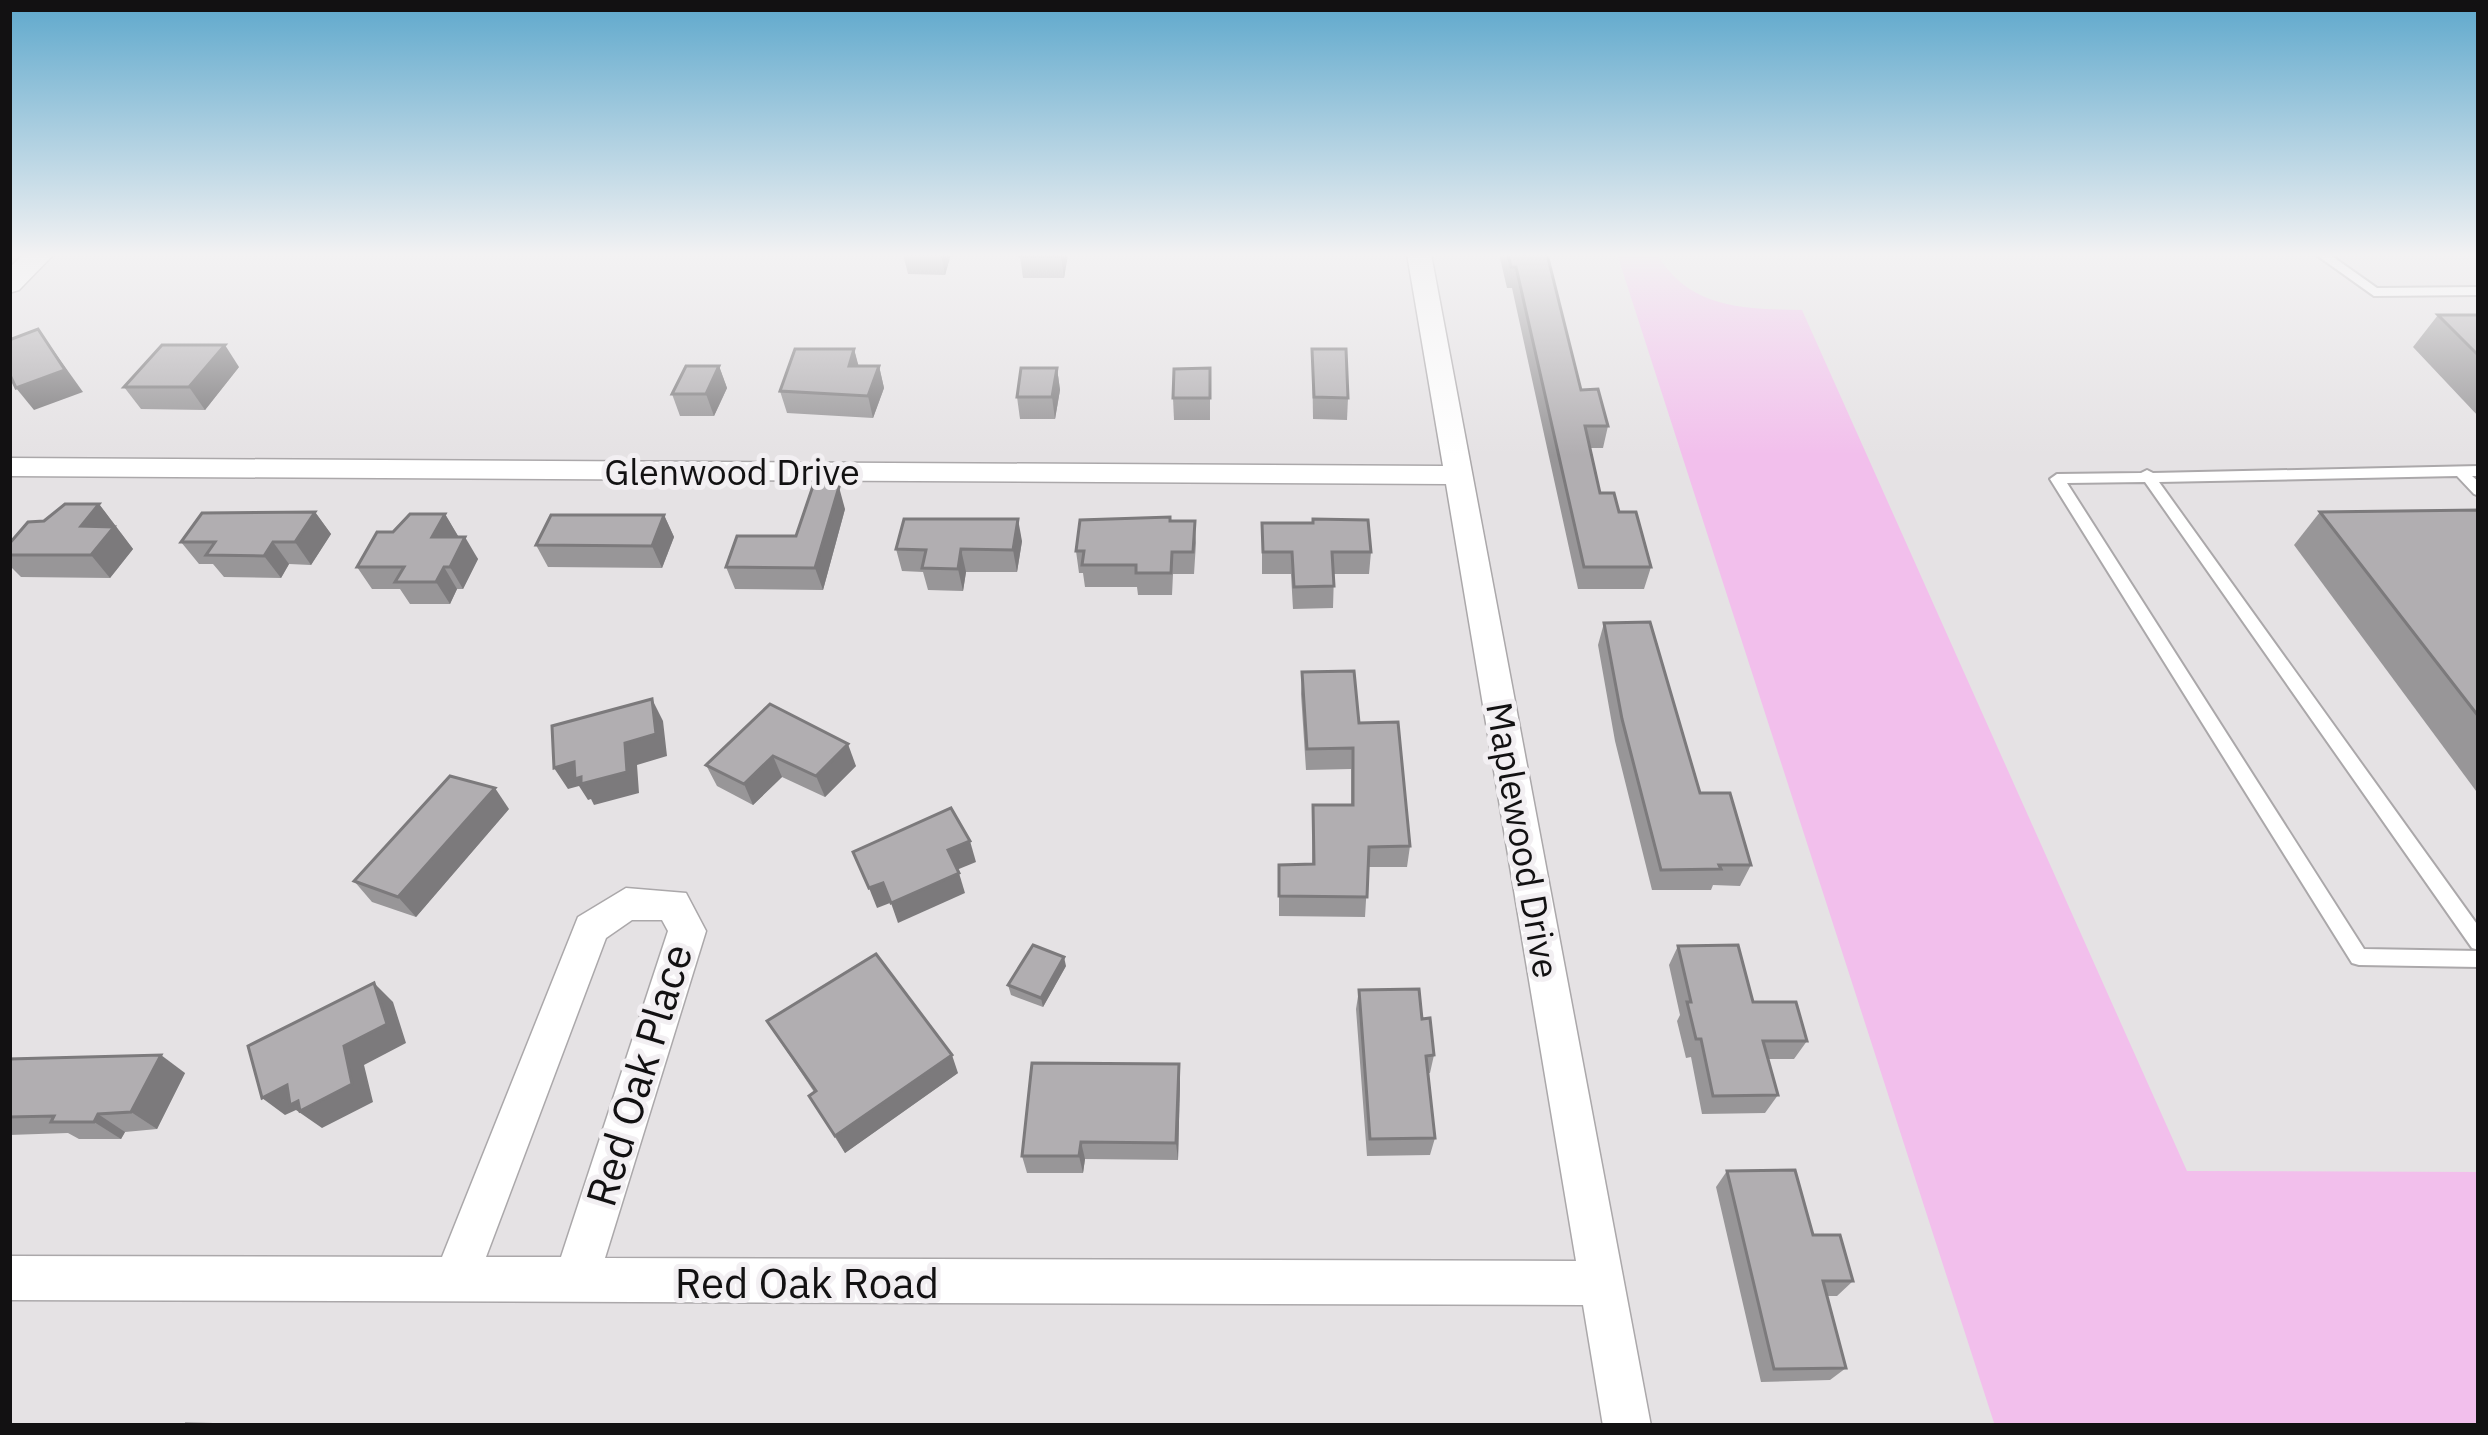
<svg xmlns="http://www.w3.org/2000/svg" width="2488" height="1435" viewBox="0 0 2488 1435" font-family="'IBM Plex Sans',sans-serif">
  <rect width="100%" height="100%" fill="#e5e2e4"/>
  <path fill="#f2bfec" d="M1617,254h40c32,55 87,55 145,56l385,861 292,1v254h-484z"/>
  <g fill="none" stroke-linecap="round" stroke-linejoin="round">
    <defs>
      <g id="service">
        <path d="M2315,254h14l48,34 102,-1v8l-105,1z"/>
        <path d="M2479,466v10h-7l7,6v14l-5,-2 -17,-18 -298,6 320,445v23l-7,-2 -327,-466 -78,1 297,466 115,2v16l-120,-2 -7,-2 -302,-484 7,-5 84,-1 6,-3 6,3z"/>
      </g>
      <path id="minor" d="M1407,254h24l220,1172h-48l-20,-121 -1574,-5v-44l433,1 136,-340 48,-29 60,5 20,38 -101,327 971,3 -130,-777 -1437,-8v-18l1434,8zM632,920h30l6,11 -107,326h-75l120,-319z"/>
      <path id="tertiary" d="M24,254h30l-35,36 -10,3v-25z"/>
    </defs>
    <use href="#service" stroke="#aba8aa" stroke-width="4"/>
    <use href="#minor" stroke="#aba8aa" stroke-width="3"/>
    <use href="#tertiary" stroke="#aba8aa" stroke-width="3"/>
    <use href="#service" fill="#fff" fill-rule="evenodd"/>
    <use href="#minor" fill="#fff" fill-rule="evenodd"/>
    <use href="#tertiary" fill="#fff" fill-rule="evenodd"/>
  </g>
  <g fill="#989698">
    <path d="M903,254h48l-6,21 -37,-1z"/>
    <path d="M1068,254l-4,24h-41l-3,-22z"/>
    <path d="M1499,254h48l34,136 27,36 -5,22h-13l10,45 19,19 32,55 -7,22h-66l-66,-301h-5z"/>
    <path d="M2438,315h41v102l-66,-70z"/>
    <path d="M854,349l4,17h21l5,22 -11,30 -86,-5 -7,-22z"/>
    <path d="M1312,349l36,49 -1,22 -34,-1z"/>
    <path d="M719,366l8,22 -13,28h-34l-8,-22z"/>
    <path d="M239,367l-34,43 -64,-1 -17,-22z"/>
    <path d="M1057,368l3,22 -5,29h-35l-3,-22z"/>
    <path d="M1210,368v52h-36l-1,-22z"/>
    <path d="M99,504l34,45 -23,29 -89,-1 -12,-12v-21l35,-23z"/>
    <path d="M845,509l-22,81 -88,-1 -9,-22 70,-31z"/>
    <path d="M2479,510v285l-185,-250 26,-33z"/>
    <path d="M315,512l16,22 -20,31 -22,-1 -8,14 -57,-1 -11,-13h-14l-18,-22z"/>
    <path d="M445,514l13,22 20,23 -15,30h-6l-7,15h-40l-10,-15h-28l-15,-22 36,-35z"/>
    <path d="M664,515l10,22 -12,31 -114,-1 -12,-22z"/>
    <path d="M1170,521h25l1,22 -2,31h-21l-1,21h-34l-1,-8h-52l-2,-14h-4l-3,-22z"/>
    <path d="M1262,523h51l58,29 -2,22h-35l-1,34 -40,1 -2,-35h-29z"/>
    <path d="M1022,541l-5,31h-51l-3,19 -35,-1 -5,-18 -21,-1 -6,-22z"/>
    <path d="M1604,623l96,170 51,72 -11,21 -27,-1 -2,5h-59l-37,-149 -17,-96z"/>
    <path d="M1302,672l57,51 51,123 -3,21h-39l-3,50 -86,-1v-51l33,-1 1,-59h38v-36l-45,1 -5,-76z"/>
    <path d="M770,704l86,62 -31,31 -43,-20 -29,28 -36,-19 -11,-21z"/>
    <path d="M509,809l-93,108 -44,-15 -18,-21z"/>
    <path d="M1678,946l129,95 -13,18h-26l10,36 -13,18 -63,1 -11,-57 -5,1 -9,-37 3,-6 -11,-50z"/>
    <path d="M1066,966l-23,41 -32,-12 -3,-10z"/>
    <path d="M1359,990l63,29 12,36 -4,18h-2l7,65 -5,17 -63,1 -11,-147z"/>
    <path d="M767,1021l191,52 -113,80 -36,-57 5,-4z"/>
    <path d="M9,1059l176,14 -28,56 -32,3 -4,7h-42l-11,-6 -59,2z"/>
    <path d="M1179,1064l1,18 -2,78 -93,-1 -2,14h-56l-5,-17z"/>
    <path d="M1727,1171l86,64 40,46 -16,15h-10l19,72 -16,12 -69,2 -45,-195z"/>
  </g>
  <g fill="#7c7a7c">
    <path d="M941,254h10l-6,21z"/>
    <path d="M1062,254h6l-4,24 -3,-22z"/>
    <path d="M38,329l45,63 -49,18 -18,-22z"/>
    <path d="M225,345l14,22 -34,43 -16,-23z"/>
    <path d="M854,349l6,22 -11,-5z"/>
    <path d="M719,366l8,22 -13,28 -8,-22z"/>
    <path d="M879,366l5,22 -11,30 -5,-22z"/>
    <path d="M1057,368l3,22 -5,29 -3,-22z"/>
    <path d="M839,487l6,22 -22,81 -8,-22z"/>
    <path d="M99,504l34,45 -23,29 -19,-23 -10,-29z"/>
    <path d="M315,512l16,22 -20,31 -16,-23z"/>
    <path d="M445,514l13,22 -26,1z"/>
    <path d="M664,515l10,22 -12,31 -10,-22z"/>
    <path d="M1018,519l4,22 -5,31 -4,-22z"/>
    <path d="M465,537l13,22 -15,30 -13,-22z"/>
    <path d="M273,542l16,22 -8,14 -17,-22z"/>
    <path d="M961,549l5,23 -3,19 -5,-22z"/>
    <path d="M444,567l13,22 -7,15 -14,-22z"/>
    <path d="M652,699l11,22 4,35 -30,9 2,28 -45,12 -3,-6 -3,1 -9,-14 -11,3 -14,-21 71,-25z"/>
    <path d="M848,744l8,22 -31,31 -9,-21z"/>
    <path d="M773,756l9,21 -29,28 -9,-21z"/>
    <path d="M495,788l14,21 -93,108 -18,-20z"/>
    <path d="M970,841l6,21 -22,9 -6,-21z"/>
    <path d="M959,873l6,20 -67,30 -7,-20z"/>
    <path d="M883,883l7,20 -13,5 -8,-20z"/>
    <path d="M1064,957l2,9 -23,41 -2,-9z"/>
    <path d="M374,983l19,19 13,41 -42,22 9,37 -51,26 -26,-18 -11,5 -23,-17 82,-52z"/>
    <path d="M161,1055l24,18 -28,56 -26,-17z"/>
    <path d="M952,1055l6,18 -113,80 -10,-17z"/>
    <path d="M1179,1064l1,18 -2,78 -2,-17z"/>
    <path d="M98,1114l27,18 -4,7 -27,-17z"/>
    <path d="M1081,1142l4,17 -2,14 -4,-17z"/>
  </g>
  <g fill="#b1aeb1" stroke="#7c7a7c" stroke-width="3">
    <path d="M1020,254h42l-1,2h-41z"/>
    <path d="M1508,254h39l34,136 17,-1 10,37h-23l15,67h14l5,19h17l15,55h-67l-68,-300h-5z"/>
    <path d="M2438,315h41v41z"/>
    <path d="M38,329l27,41 -49,18 -7,-15v-33z"/>
    <path d="M162,345h63l-36,42h-65z"/>
    <path d="M795,349h59l-5,17h30l-11,30 -88,-5z"/>
    <path d="M1312,349h34l2,49 -34,-1z"/>
    <path d="M686,366h33l-13,28h-34z"/>
    <path d="M1021,368h36l-5,29h-35z"/>
    <path d="M1210,368v30h-37l1,-29z"/>
    <path d="M815,480l24,7 -24,81 -89,-1 11,-31h59z"/>
    <path d="M65,504h34l-18,22 33,1 -23,28h-82v-11l19,-22 16,-1z"/>
    <path d="M2479,510v207l-159,-205z"/>
    <path d="M315,512l-20,30h-22l-9,14 -58,-1 9,-13h-34l21,-29z"/>
    <path d="M410,514h35l-13,23h33l-15,30h-6l-8,15h-41l9,-15h-47l20,-35h16z"/>
    <path d="M551,515h113l-12,31 -116,-1z"/>
    <path d="M1170,517v4h25l-2,31h-21l-1,21h-35v-8h-54l2,-14h-8l4,-31z"/>
    <path d="M904,519h114l-5,31 -52,-1 -3,20 -36,-1 4,-18 -30,-1z"/>
    <path d="M1313,519l55,1 3,32h-39l2,34 -40,1 -2,-35h-29l-1,-29h51z"/>
    <path d="M1650,622l50,171h30l21,72h-32l2,4 -60,1 -39,-151 -18,-96z"/>
    <path d="M1354,671l5,52 39,-1 12,124 -41,1 -2,50 -88,-1v-31l35,-1 -1,-59h40v-57l-46,1 -5,-77z"/>
    <path d="M652,699l4,35 -31,9 2,29 -46,12v-7l-6,2 -1,-17 -20,6 -2,-42z"/>
    <path d="M770,704l78,40 -32,32 -43,-20 -29,28 -38,-19z"/>
    <path d="M450,776l45,12 -97,109 -44,-16z"/>
    <path d="M951,808l19,33 -22,9 11,23 -68,30 -8,-20 -14,5 -16,-36z"/>
    <path d="M1033,945l31,12 -23,41 -33,-13z"/>
    <path d="M1738,945l15,57h43l11,39h-44l15,54 -65,1 -12,-57h-5l-9,-37h4l-13,-56z"/>
    <path d="M876,954l76,101 -117,81 -26,-40 7,-5 -49,-70z"/>
    <path d="M374,983l13,41 -43,22 8,38 -52,27 -2,-10 -8,4 -3,-20 -25,13 -14,-52z"/>
    <path d="M1419,989l3,30 8,-1 4,37 -8,1 9,82 -65,1 -11,-149z"/>
    <path d="M161,1055l-30,57 -33,2 -4,8h-43l3,-6 -45,1v-58z"/>
    <path d="M1032,1063l147,1 -3,79 -95,-1 -2,14h-57z"/>
    <path d="M1795,1170l18,65h27l13,46h-30l23,87 -72,1 -47,-198z"/>
    <path d="M186,1424l56,1 -57,1z"/>
  </g>
  <linearGradient id="sky" x2="0" y2="1"><stop stop-color="#5ea8cc"/><stop offset="0.56" stop-color="#f3f2f3"/><stop offset="1" stop-color="#f3f2f3" stop-opacity="0"/></linearGradient>
  <rect width="2488" height="455" fill="url(#sky)"/>
  <g text-anchor="middle" stroke-width="10" stroke-linejoin="round" paint-order="stroke">
    <g font-size="36" fill="#121112" stroke="#f2eff2">
      <text x="732" y="485">Glenwood Drive</text>
      <text transform="translate(1523 840) rotate(80)" y="13">Maplewood Drive</text>
    </g>
    <g font-size="42" fill="#121112" stroke="#f2eff2">
      <text transform="translate(639 1075) rotate(-73)" y="15">Red Oak Place</text>
      <text x="807" y="1298">Red Oak Road</text>
    </g>
  </g>
  <rect width="2488" height="1435" fill="none" stroke="#121112" stroke-width="24"/>
</svg>
